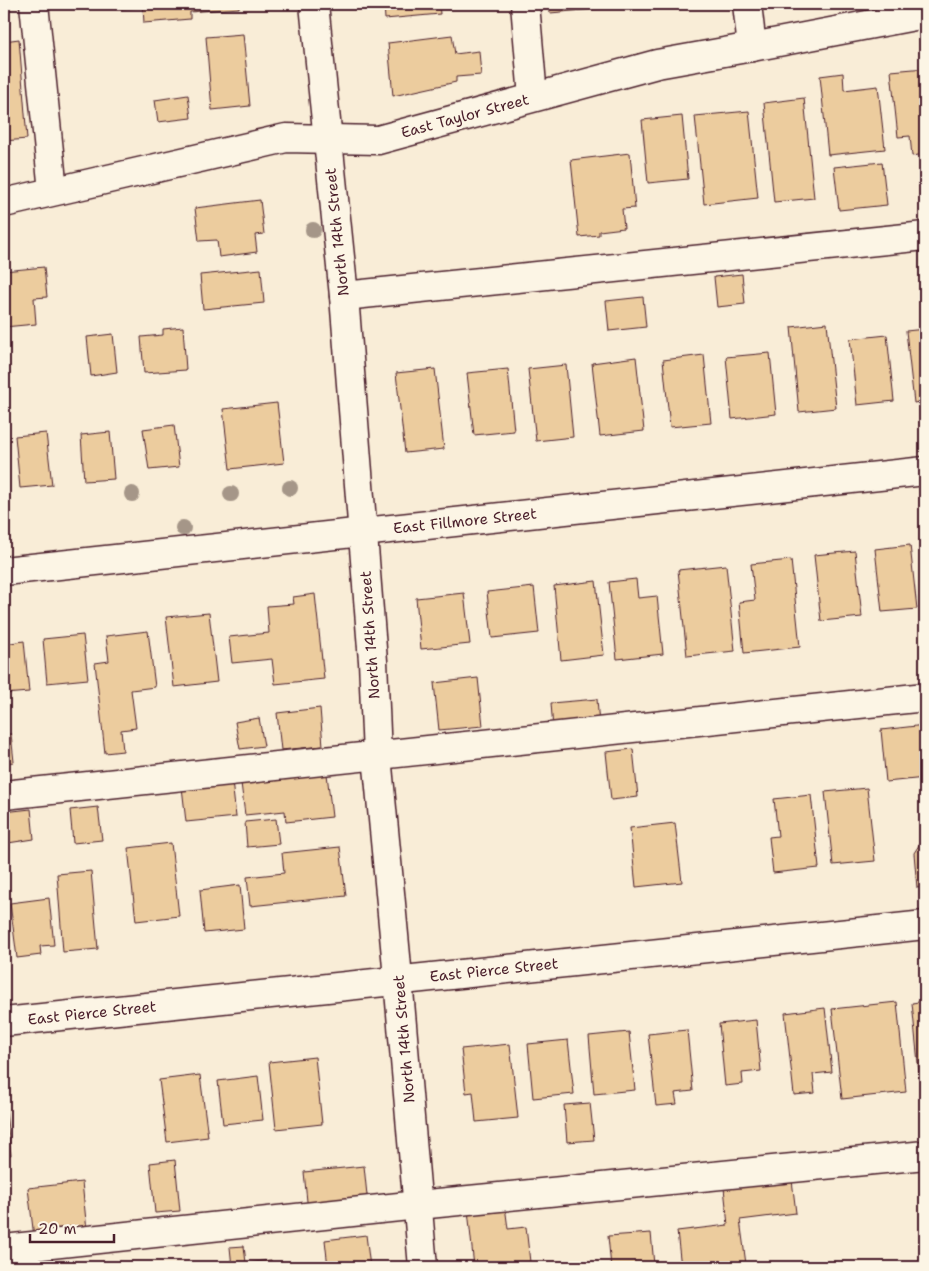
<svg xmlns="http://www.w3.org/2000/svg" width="929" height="1271" viewBox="0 0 929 1271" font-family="'Shantell Sans',sans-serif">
  <rect width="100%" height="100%" fill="#f9edd7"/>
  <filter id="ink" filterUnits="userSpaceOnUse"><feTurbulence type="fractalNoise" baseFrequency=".02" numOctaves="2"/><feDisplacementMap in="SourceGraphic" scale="10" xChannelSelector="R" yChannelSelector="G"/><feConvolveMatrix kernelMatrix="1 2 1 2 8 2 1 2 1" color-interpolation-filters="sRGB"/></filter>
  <g filter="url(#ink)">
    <g fill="#eccc9e" stroke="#4a1f2b">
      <path d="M121,4h118v4l-49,4v7l-46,4 -1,-16 -22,2z"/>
      <path d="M384,4h55l1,10 -55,5z"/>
      <path d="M549,4h80v2l-79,7z"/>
      <path d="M243,34l7,72 -38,4 -6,-73z"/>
      <path d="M452,35l3,19 24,-3 2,24 -25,2v5l-63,14 -5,-53z"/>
      <path d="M19,39l8,100 -23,2v-100z"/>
      <path d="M925,68v86l-13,2 -2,-20 -12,1 -7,-66z"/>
      <path d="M843,73l1,17 34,-4 7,63 -57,6 -8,-79z"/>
      <path d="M188,95l3,23 -33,4 -3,-22z"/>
      <path d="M804,98l10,100 -40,4 -10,-99z"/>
      <path d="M749,111l9,87 -54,6 -9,-88z"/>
      <path d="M682,116l6,63 -40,4 -6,-63z"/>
      <path d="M630,153l5,55 -13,1 2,19 -25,3v4l-20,2 -8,-77z"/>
      <path d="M882,162l5,43 -48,5 -5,-43z"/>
      <path d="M260,200l4,34 -9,1 2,17 -38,5 -2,-17 -18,1 -4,-33z"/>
      <path d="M44,267l3,30 -13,1 2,26 -32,3v-56z"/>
      <path d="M261,269l3,34 -61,6 -3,-34z"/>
      <path d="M742,274l3,30 -28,3 -3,-30z"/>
      <path d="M643,297l3,30 -37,4 -3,-30z"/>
      <path d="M827,323l9,85 -37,4 -8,-85z"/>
      <path d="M183,327l3,43 -42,3 -3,-36 22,-2v-6z"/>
      <path d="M925,329v72l-11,2 -8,-72z"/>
      <path d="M113,334l4,38 -26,4 -4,-39z"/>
      <path d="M887,335l7,66 -37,4 -7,-66z"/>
      <path d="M770,353l6,61 -44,5 -6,-62z"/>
      <path d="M704,355l7,68 -41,4 -7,-67z"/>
      <path d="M636,357l8,74 -44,5 -8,-73z"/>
      <path d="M566,365l7,72 -37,4 -8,-72z"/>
      <path d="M435,369l9,80 -39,4 -9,-80z"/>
      <path d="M508,369l6,62 -40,4 -7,-62z"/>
      <path d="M277,403l7,60 -54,6 -7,-60z"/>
      <path d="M174,425l5,42 -30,3 -6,-41z"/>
      <path d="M110,432l4,47 -30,2 -3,-46z"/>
      <path d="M46,433l6,52 -32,3 -5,-52z"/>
      <path d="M910,545l7,64 -35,3 -7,-63z"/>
      <path d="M855,551l7,66 -41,4 -7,-66z"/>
      <path d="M791,560l9,87 -56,6 -5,-51 16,-2 -4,-36z"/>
      <path d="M726,565l9,86 -48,5 -9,-86z"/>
      <path d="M636,579l2,19 19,-2 6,58 -46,5 -8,-77z"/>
      <path d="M596,581l8,74 -43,5 -7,-74z"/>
      <path d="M534,587l5,46 -47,5 -5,-46z"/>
      <path d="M464,593l6,51 -49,5 -5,-51z"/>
      <path d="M315,594l9,85 -49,5 -3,-25 -40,4 -3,-26 40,-4 -2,-27 27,-2 -1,-7z"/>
      <path d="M209,613l8,69 -43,5 -8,-70z"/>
      <path d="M148,631l7,56 -24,3 5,38 -15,2 2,21 -18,2 -10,-90 14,-2 -3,-25z"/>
      <path d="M83,635l5,44 -41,4 -4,-44z"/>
      <path d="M24,641l5,51 -25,2v-50z"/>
      <path d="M478,678l5,48 -44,4 -5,-47z"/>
      <path d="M597,699l2,26 -46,4 -2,-26z"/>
      <path d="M320,708l3,38 -42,4 -4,-37z"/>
      <path d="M259,718l5,28 -24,3 -5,-27z"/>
      <path d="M925,725v53l-39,4 -5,-52z"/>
      <path d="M4,734h7l3,28 -10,1z"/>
      <path d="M633,749l5,48 -27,3 -5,-48z"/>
      <path d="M327,774l5,43 -46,5 -1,-11 -40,4 -4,-32z"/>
      <path d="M232,781l4,36 -50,5 -4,-35z"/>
      <path d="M867,788l8,73 -42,4 -8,-73z"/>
      <path d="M811,795l8,73 -46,5 -4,-36 9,-1 -4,-37z"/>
      <path d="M98,807l4,33 -29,3 -3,-33z"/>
      <path d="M31,809l3,30 -26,4 1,7 -5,1v-39z"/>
      <path d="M276,819l3,25 -32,3 -2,-25z"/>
      <path d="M675,823l7,59 -46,5 -6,-59z"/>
      <path d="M925,841v46l-8,1 -3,-35 7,-11z"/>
      <path d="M171,843l8,73 -43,5 -8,-73z"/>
      <path d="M340,847l6,49 -96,10 -3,-29 37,-4 -2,-20z"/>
      <path d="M91,871l7,78 -35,3 -6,-78z"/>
      <path d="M240,885l4,44 -40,4 -4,-43z"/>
      <path d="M49,898l5,47 -14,1 1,9 -24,3 -7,-55z"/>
      <path d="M925,1001v81l-5,1 -8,-80z"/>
      <path d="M897,1002l9,90 -64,7 -10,-90z"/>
      <path d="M825,1008l7,64 -19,2 2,19 -21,2 -9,-82z"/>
      <path d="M756,1020l5,51 -19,2 1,11 -18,2 -6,-62z"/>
      <path d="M687,1030l6,61 -18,2 2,11 -21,2 -8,-72z"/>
      <path d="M629,1032l6,58 -41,4 -5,-58z"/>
      <path d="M568,1040l6,54 -41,4 -5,-54z"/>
      <path d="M510,1044l8,74 -42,4 -3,-30 -7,1 -5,-44z"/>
      <path d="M315,1057l7,67 -46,5 -7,-67z"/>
      <path d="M200,1075l8,62 -41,5 -8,-62z"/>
      <path d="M258,1076l5,44 -40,4 -5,-43z"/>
      <path d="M4,1095l7,60h-7z"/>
      <path d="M590,1103l4,37 -27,2 -3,-37z"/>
      <path d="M175,1160l5,51 -25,2 -5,-50z"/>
      <path d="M364,1166l4,39 -60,6 -4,-39z"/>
      <path d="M792,1180l4,33 -56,7 6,44 -30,3h-35l-4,-36 51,-6 -4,-37z"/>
      <path d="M82,1182l5,49 -53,6 -6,-49z"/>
      <path d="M505,1206l3,23 18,-2 4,35 -56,5 -6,-57z"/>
      <path d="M651,1233l3,32 -43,2 -3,-31z"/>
      <path d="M366,1235l4,32h-42l-3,-27z"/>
      <path d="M244,1246l2,17 25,-3 1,7h-40l-2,-20z"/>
    </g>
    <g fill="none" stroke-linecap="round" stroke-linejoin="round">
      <defs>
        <g id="minor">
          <path d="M34,4l19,187"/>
          <path d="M314,4l30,292 29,365 4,95 19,200 27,311"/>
          <path d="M525,4l8,93"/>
          <path d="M747,4l5,43"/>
          <path d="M4,203l282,-65 92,2 279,-76 95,-17 173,-33"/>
          <path d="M344,296l581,-60"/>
          <path d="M4,571l921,-100"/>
          <path d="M4,795l921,-98"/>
          <path d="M4,1022l921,-97"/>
          <path d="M4,1249l414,-44 507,-50"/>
        </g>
      </defs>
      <use href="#minor" stroke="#4a1f2b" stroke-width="31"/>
      <use href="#minor" stroke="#fcf5e5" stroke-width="28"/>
    </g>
    <g fill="#a59688">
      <circle cx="313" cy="230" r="8"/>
      <circle cx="290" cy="488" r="8"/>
      <circle cx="132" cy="494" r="8"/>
      <circle cx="231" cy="494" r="8"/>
      <circle cx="183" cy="528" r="8"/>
    </g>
  </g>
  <g text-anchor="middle" stroke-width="5" stroke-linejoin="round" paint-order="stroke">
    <g font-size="15" fill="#4a1f2b" stroke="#fcf5e5">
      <text transform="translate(465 116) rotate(-15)" y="5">East Taylor Street</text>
      <text transform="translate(337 232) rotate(-96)" y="5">North 14th Street</text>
      <text transform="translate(465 521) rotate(-6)" y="5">East Fillmore Street</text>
      <text transform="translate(370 635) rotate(-94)" y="5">North 14th Street</text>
      <text transform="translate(494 970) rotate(-6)" y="5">East Pierce Street</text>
      <text transform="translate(92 1013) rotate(-6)" y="5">East Pierce Street</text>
      <text transform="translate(404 1039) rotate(-95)" y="5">North 14th Street</text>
    </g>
  </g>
  <rect width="929" height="1271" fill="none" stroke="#fcf5e5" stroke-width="20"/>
  <rect x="10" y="10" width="909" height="1251" fill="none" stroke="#4a1f2b" stroke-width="2" filter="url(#ink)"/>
  <path d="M30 1234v8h84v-8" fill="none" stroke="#4a1f2b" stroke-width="2.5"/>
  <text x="38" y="1234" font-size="15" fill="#4a1f2b" stroke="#fcf5e5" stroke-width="4" paint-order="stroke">20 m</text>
</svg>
